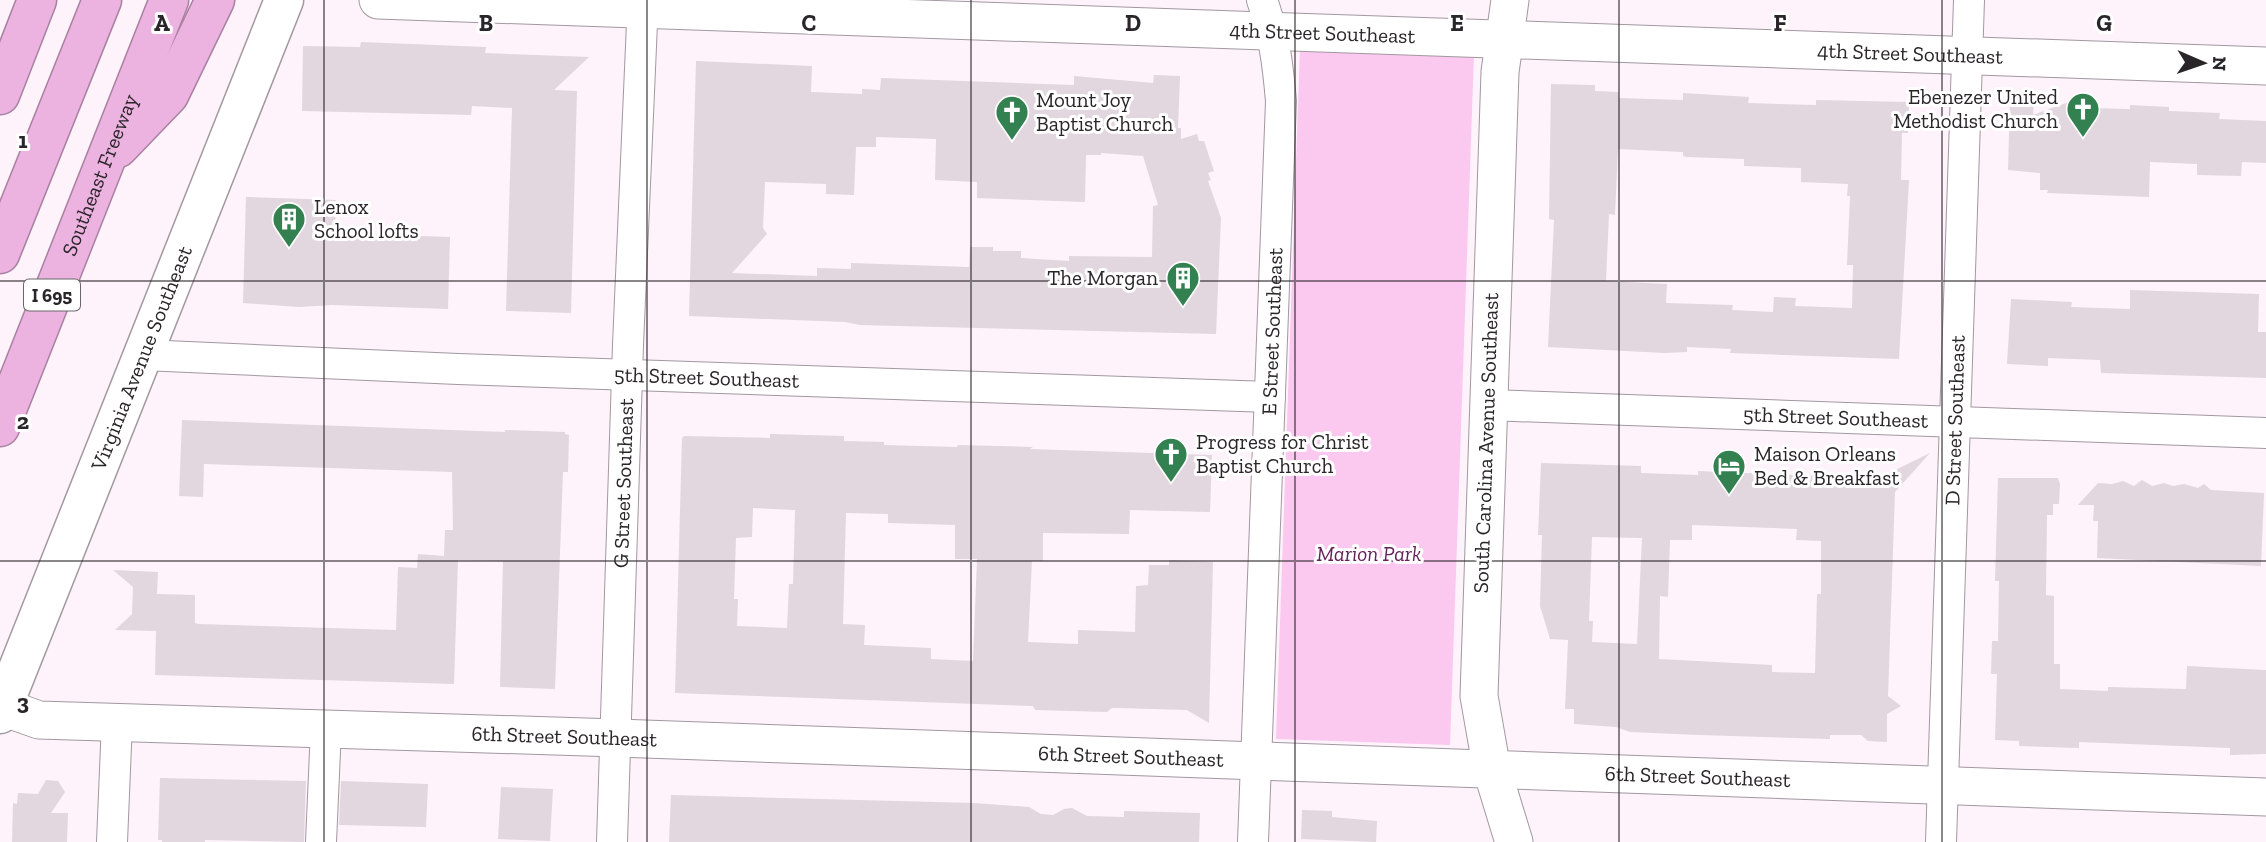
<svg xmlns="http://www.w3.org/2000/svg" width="2266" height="842" viewBox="0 0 2266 842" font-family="'Zilla Slab',serif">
  <rect width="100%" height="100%" fill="#fef2fb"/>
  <path fill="#fbc8f0" d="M1300,48l174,6 -24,691 -174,-6z"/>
  <g fill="#e2d6df" fill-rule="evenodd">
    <path d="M361,42l125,5 -1,6 104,4 -35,33 23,1 -6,222 -65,-2 6,-203 -40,-2 -1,9 -169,-4 1,-65 57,1z"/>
    <path d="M696,61l116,5 -1,26 51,2v-5l18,1 1,-12 193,7v-9l79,7 1,-8 26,1 -2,52h3v11l16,-5 2,7h5l10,30 -6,2 3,7 -3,1 13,37 -5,116 -356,-9 -15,-3 -156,-6zM876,137l60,2 -1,41 42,2v16l108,4 1,-47h15v-2l42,3 15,49 -5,1 -1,51 -83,-1v5l-48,-3v-7h-28v-4h-23l-1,20 -118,-4v6l-34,-1v8l-85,-3 35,-39 -4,-6 2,-46 61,2v10l28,1 2,-48h20z"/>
    <path d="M1551,84l44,1v6l24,1v6l64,2v-7l66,4 -1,6 68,2v-5l93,2 -1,31h-6l-1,47h8l-10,179 -169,-6 1,-4 -44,-2v5l-23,1 -116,-6 6,-127 -5,-1zM1618,149l65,3v4l3,1 58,2v7l57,2v14l47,2 -1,12h3l-3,69h6l-1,43 -57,-2 1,-8 -22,-1 -1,15 -41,-2 1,-5 -67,-2 1,-19 -61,-3 3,-67 6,1z"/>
    <path d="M2010,100l24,1 -1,14 30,-11 9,-2 17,6 41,1v-4l39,2v4l51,2 -1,6 47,2v42l-24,-1 -1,14 -44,-1v-11l-47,-2 -1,35 -102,-4 1,-3h-8v-17l-32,-3z"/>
    <path d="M246,197l90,3 -1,33 115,4 -2,72 -116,-4 -33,2 -56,-4z"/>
    <path d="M2130,290l129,4 -1,38h8v46l-165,-5 -1,-13 -52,-2v8l-41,-2 4,-65 61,3 -1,5 59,2z"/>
    <path d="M182,420l323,12v-2l60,2v2l4,1 -1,37h-5l-8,217 -55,-2 3,-126 -45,-1 -4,124 -299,-9 1,-44 -41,-1 17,-16 1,-27 -20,-17 45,2 -1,22 38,1v28l3,1 198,6 2,-63 19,1 1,-14 26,2 1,-26h8l-1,-58 -248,-8 -1,33 -24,-1z"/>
    <path d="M770,434l74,2v5l40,1v3l73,2 1,-2 75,2 -3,2 182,6 -2,57 -80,-2 -1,24 -86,-1v28h-11l-4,81 50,2v-14l57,2 1,-46 12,-1 1,-20h20v-5l44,2 -4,161 -22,-13 -68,-2h-7l-5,4 -72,-2 -2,-4 -358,-13 7,-255 2,-2 86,2zM753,508l42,2 -2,74h-4l-2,44 -50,-2 1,-27h-4l2,-61 16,-1zM846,513l42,1v9l67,2v34h22l-4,102 -42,-2v-11l-67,-3 1,-20 -22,-1z"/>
    <path d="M1930,453l-35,39 -7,204 13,10 -14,8v28l-19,-1 -7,-6h-31v4l-131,-4 -69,-3 -14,-5 -42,-3v-15h-9l3,-69 -18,-1 -10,-33 2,-71h-4l3,-72 100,3v7l57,2v-4l21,1 160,6zM1692,525l105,4 -1,11 25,1v53h-4l-2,79 -43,-1v-7l-113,-6 1,-63 8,1 2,-57h22zM1592,537l50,1 -5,106 -45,-2 1,-21h-4z"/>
    <path d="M1998,478h60l2,6 -1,20h-6v11h-6l-1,80 8,1v68h6v25l48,2v-4l78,2 1,-23 79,4v84l-36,1v-7l-151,-6v6l-60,-2v-5l-24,-1 2,-66h-6l1,-33h6l1,-60h-4z"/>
    <path d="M2142,480l10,6 12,-3 9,3 11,-2 14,4 6,-4 7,6 53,3 -3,73 -164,-8 1,-37h-5l1,-16h-16l20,-22 14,1 11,-3 11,5z"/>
    <path d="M160,778l146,3 -2,61 -99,-2v2h-43v-2h-4z"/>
    <path d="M46,780l12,1 7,11 -14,21h17l-1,29h-55l1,-39 4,1 1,-11 20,1z"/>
    <path d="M341,781l87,3 -2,43 -87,-2z"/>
    <path d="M501,787l52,2 -3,52 -52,-2z"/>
    <path d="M671,795l303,8 55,4 12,7 12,1 11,-6 8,-1 15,8 37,1v-6l76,2 -1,29h-530z"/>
    <path d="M1302,810l30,1v6l45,4 -1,21 -75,-3z"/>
  </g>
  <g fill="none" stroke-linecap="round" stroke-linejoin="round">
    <defs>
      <g id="minor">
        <path id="s1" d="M143,355l315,14 812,28"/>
        <path id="s2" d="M1488,405l778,28"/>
        <path d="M112,842l5,-120"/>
        <path d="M321,842l5,-113"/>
        <path id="s3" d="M612,842l16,-497 15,-345"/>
        <path id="s4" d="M1253,842l28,-741c-3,-35 -7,-68 -19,-101"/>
        <path id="s5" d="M1941,842l28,-842"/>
      </g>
      <g id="tertiary">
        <path id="s6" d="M378,0l1888,66"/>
        <path d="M1510,0l-10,72 -21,624 13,74 22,72"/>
        <path id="s7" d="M0,706l39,14 578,18 1649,59"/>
      </g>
      <g id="secondary">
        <path id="s8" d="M0,714l284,-714"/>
      </g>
      <g id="motorway">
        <path d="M0,95l37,-95"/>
        <path d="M118,148l51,-53 46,-95"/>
        <path d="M0,254l102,-254"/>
        <path id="s9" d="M0,427l169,-427"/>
      </g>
    </defs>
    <use href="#minor" stroke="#a298a0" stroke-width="32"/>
    <use href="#tertiary" stroke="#a298a0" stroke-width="39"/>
    <use href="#secondary" stroke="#a298a0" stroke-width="41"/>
    <use href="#motorway" stroke="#a881a0" stroke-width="41"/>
    <use href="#minor" stroke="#fff" stroke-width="30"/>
    <use href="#tertiary" stroke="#fff" stroke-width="37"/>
    <use href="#secondary" stroke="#fff" stroke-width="38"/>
    <use href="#motorway" stroke="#ecb2e0" stroke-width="38"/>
  </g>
  <path fill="none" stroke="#292528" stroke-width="2" stroke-opacity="0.55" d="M324,0v842M647,0v842M971,0v842M1295,0v842M1619,0v842M1942,0v842M0,281h2266M0,561h2266"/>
  <defs>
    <symbol id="church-pin" viewBox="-11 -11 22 30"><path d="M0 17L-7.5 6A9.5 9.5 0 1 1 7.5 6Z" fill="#338151" stroke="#fff"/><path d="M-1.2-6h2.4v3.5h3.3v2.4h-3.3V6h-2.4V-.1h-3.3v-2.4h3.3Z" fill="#fff"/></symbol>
    <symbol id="building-pin" viewBox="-11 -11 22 30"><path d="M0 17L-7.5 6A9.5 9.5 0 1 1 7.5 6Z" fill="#338151" stroke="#fff"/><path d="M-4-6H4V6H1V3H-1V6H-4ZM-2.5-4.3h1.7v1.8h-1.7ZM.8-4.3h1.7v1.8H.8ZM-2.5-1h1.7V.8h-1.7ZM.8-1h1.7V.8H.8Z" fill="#fff"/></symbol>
    <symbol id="hotel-pin" viewBox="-11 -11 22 30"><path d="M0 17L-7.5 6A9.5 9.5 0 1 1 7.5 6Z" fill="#338151" stroke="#fff"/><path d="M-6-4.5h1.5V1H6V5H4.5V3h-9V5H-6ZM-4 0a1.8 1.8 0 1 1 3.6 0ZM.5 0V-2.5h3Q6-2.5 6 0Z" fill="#fff"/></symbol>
  </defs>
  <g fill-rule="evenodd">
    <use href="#church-pin" x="2064" y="90" width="38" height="52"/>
    <use href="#church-pin" x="993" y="93" width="38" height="52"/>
    <use href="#building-pin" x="270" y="200" width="38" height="52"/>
    <use href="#building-pin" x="1164" y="259" width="38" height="52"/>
    <use href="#church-pin" x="1152" y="435" width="38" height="52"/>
    <use href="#hotel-pin" x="1710" y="447" width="38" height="52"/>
  </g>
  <g text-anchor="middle" stroke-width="6" stroke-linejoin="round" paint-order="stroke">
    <rect fill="#fff" stroke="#696668" stroke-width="2" x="24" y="279.5" width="56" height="31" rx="5"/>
    <g font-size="19" font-weight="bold" fill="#292528">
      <text x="52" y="302">I 695</text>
    </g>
    <g font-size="21" fill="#292528" stroke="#fff">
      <text dy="7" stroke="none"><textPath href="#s6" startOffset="945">4th Street Southeast</textPath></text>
      <text dy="7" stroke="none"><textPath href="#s6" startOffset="1533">4th Street Southeast</textPath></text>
      <text dy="7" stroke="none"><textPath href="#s9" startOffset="271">Southeast Freeway</textPath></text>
      <text dy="7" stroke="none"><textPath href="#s4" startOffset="511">E Street Southeast</textPath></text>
      <text dy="7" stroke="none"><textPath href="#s8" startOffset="383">Virginia Avenue Southeast</textPath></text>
      <text dy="7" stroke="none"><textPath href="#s1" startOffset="564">5th Street Southeast</textPath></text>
      <text dy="7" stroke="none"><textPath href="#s2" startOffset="348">5th Street Southeast</textPath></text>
      <text dy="7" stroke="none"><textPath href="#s5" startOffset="422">D Street Southeast</textPath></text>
      <text transform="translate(1486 443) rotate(-88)" y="7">South Carolina Avenue Southeast</text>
      <text dy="7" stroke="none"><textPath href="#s3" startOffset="359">G Street Southeast</textPath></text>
      <text dy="7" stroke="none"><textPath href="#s7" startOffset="567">6th Street Southeast</textPath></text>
      <text dy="7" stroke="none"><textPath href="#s7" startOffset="1134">6th Street Southeast</textPath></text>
      <text dy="7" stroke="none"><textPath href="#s7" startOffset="1701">6th Street Southeast</textPath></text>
    </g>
    <g font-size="21" fill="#292528" stroke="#fff" text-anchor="start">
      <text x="2058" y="104" text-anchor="end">Ebenezer United<tspan x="2058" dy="24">Methodist Church</tspan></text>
      <text x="1036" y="107">Mount Joy<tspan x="1036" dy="24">Baptist Church</tspan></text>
      <text x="314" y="214">Lenox<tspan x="314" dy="24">School lofts</tspan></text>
      <text x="1158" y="285" text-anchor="end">The Morgan</text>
      <text x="1196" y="449">Progress for Christ<tspan x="1196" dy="24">Baptist Church</tspan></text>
      <text x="1754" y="461">Maison Orleans<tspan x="1754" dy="24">Bed &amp; Breakfast</tspan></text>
    </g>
    <g font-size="21" font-style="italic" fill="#622259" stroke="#fff">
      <text x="1369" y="561">Marion Park</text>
    </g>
  </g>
  <g font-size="23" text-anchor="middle" font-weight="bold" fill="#292528" stroke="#fff" stroke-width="6" stroke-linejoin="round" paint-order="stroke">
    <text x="162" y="31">A</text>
    <text x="486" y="31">B</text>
    <text x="809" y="31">C</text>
    <text x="1133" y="31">D</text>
    <text x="1457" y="31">E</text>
    <text x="1780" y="31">F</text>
    <text x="2104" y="31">G</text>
    <text x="23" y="148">1</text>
    <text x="23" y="429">2</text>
    <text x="23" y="710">3</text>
  </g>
  <g transform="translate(2203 63) rotate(92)" stroke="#ffffff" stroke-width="5" paint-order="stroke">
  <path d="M0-5L12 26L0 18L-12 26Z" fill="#292528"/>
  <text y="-10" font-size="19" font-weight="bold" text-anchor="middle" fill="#292528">N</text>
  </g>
</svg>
